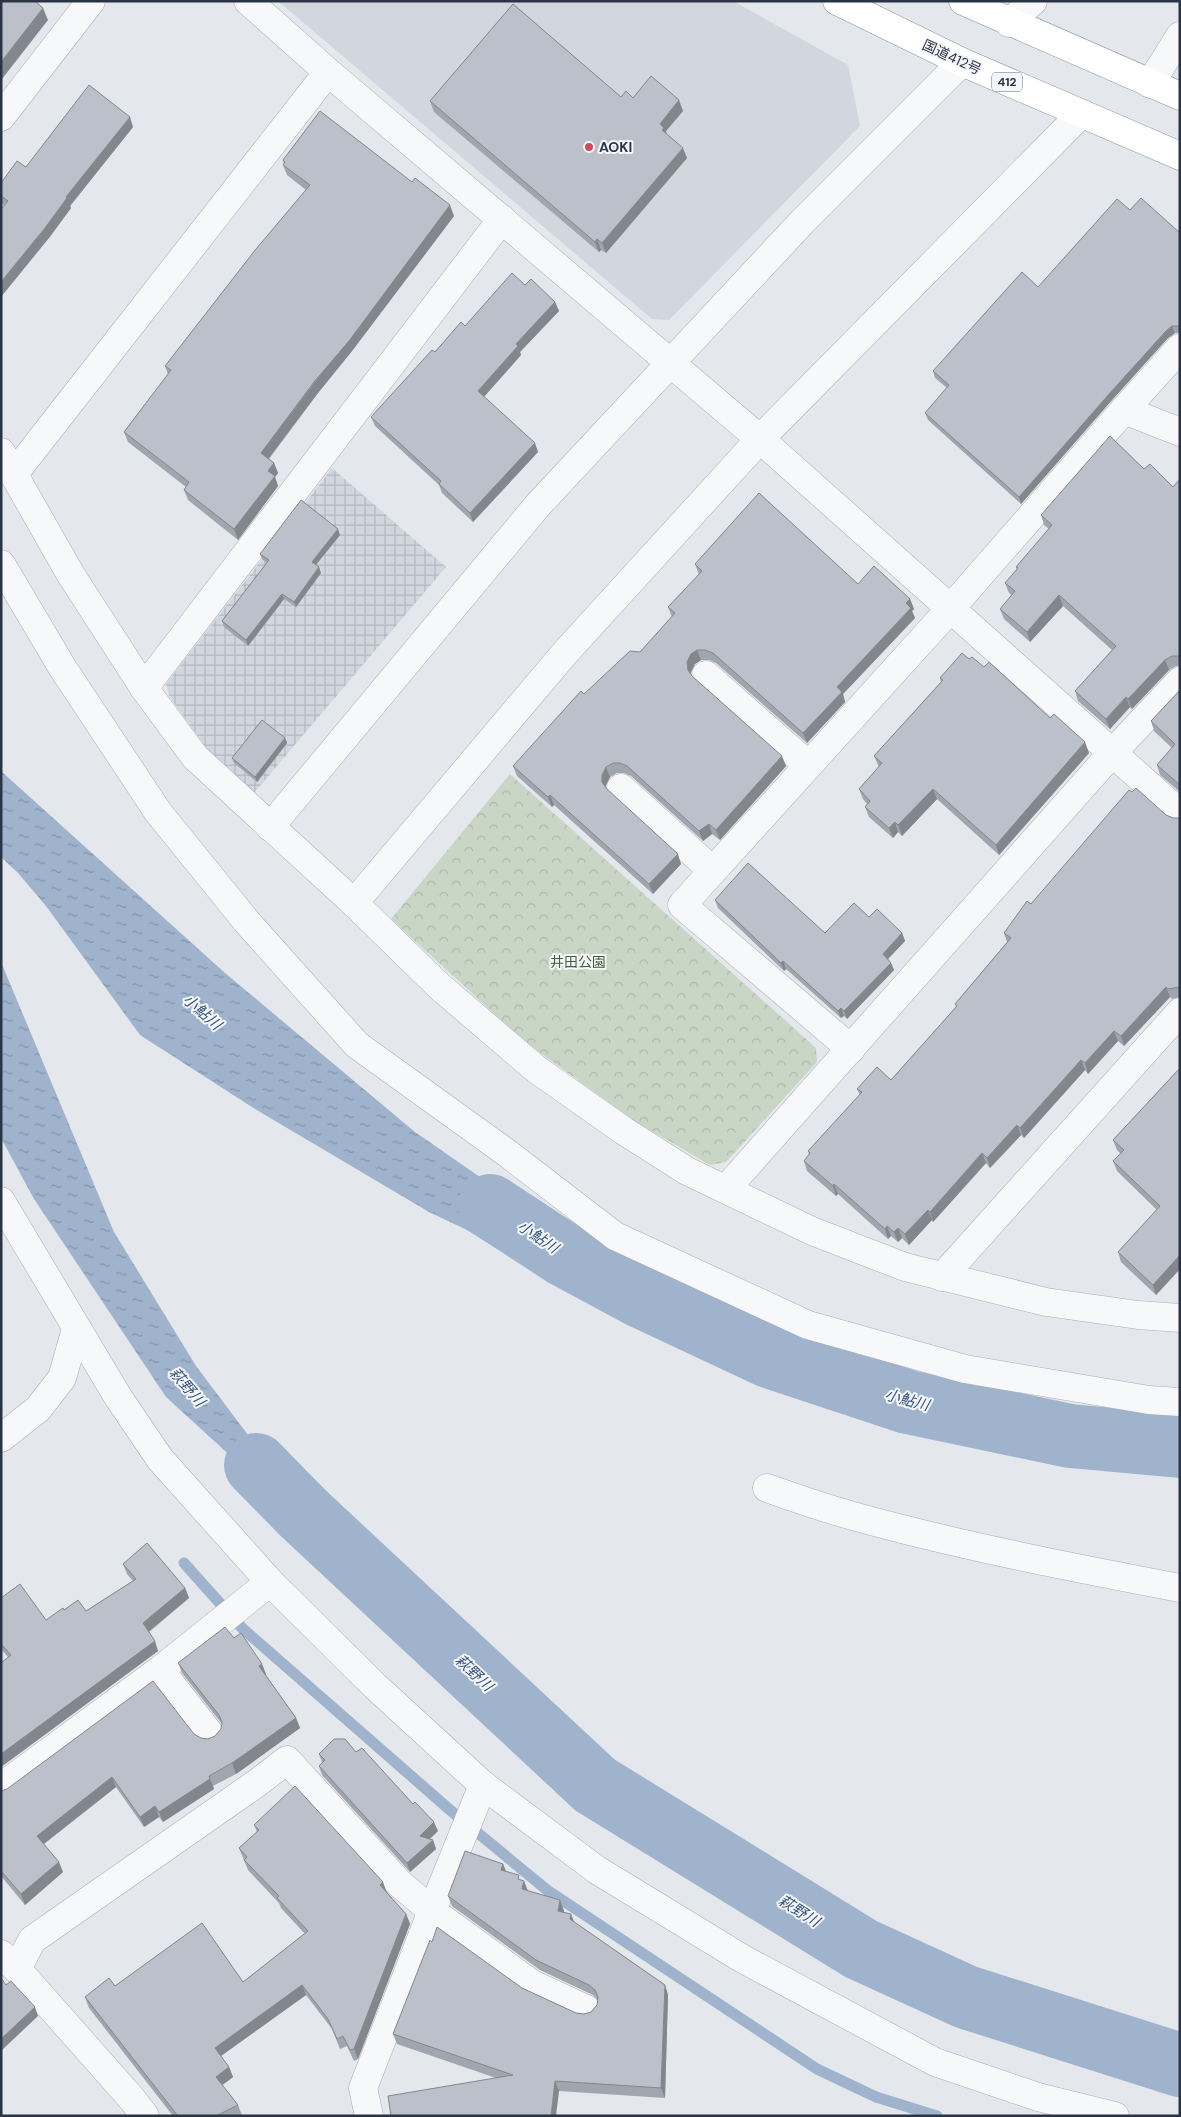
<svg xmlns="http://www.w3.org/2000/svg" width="1181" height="2117" viewBox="0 0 1181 2117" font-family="'DM Sans','Noto Sans JP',sans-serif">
  <defs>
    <pattern id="industrial-grid" width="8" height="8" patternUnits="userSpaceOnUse" patternTransform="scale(1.25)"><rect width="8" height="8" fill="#d2d6de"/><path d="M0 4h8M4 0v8" fill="none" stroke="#b4b8c0"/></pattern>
    <pattern id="park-crowns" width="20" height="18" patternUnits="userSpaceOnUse" patternTransform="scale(1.25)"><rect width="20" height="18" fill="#c9d6c5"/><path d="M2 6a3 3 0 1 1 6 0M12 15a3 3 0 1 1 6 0" fill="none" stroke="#adb8ab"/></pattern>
    <pattern id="water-ripples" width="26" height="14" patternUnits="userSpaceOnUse" patternTransform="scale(1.25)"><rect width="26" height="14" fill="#9fb4cc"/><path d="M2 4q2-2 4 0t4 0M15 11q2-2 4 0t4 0" fill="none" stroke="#8293a7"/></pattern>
  </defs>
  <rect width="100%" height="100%" fill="#e4e7ec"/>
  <path fill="#d2d6de" d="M278,1h455l115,64 12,61 -191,194 -17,-1z"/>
  <path fill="url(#industrial-grid)" d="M332,468l114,99 -192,226 -44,-40 -41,-57 -3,-12z"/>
  <path fill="url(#park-crowns)" d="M510,774l306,274 1,14 -91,100 -16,3 -77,-45 -109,-79 -133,-122z"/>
  <g fill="url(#water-ripples)">
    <path d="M1,771l224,202 190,159 104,72 27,22 17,28 -20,9 -20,2 -56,-35 -38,-18 -174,-103 -115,-74 -94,-129 -28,-33 -17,-16z"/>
    <path d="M1,962l113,270 82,134 142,188 -172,-157 -132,-198 -33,-61z"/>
  </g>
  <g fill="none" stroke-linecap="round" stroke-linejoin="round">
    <path stroke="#9fb4cc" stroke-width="11" d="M184,1563l58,65 208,182 97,80 270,179 59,28 61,19"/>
    <g stroke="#9fb4cc" stroke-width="64">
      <path d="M490,1206l73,48 78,42 128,60 139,46 162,34 110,10"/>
      <path d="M256,1465l46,47 293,273 266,164 105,48 214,68"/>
    </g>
    <defs>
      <g id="minor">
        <path d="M248,1l80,71 432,367 420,374"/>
        <path d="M1009,23l24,-22"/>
        <path d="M1150,84l30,-48"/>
        <path d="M1,117l90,-116"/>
        <path d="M1124,410l56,22"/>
        <path d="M1,452l70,123 73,113 51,69 159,146 85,83 97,83 88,62 63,40 125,60 93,36 141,35 92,13 42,3"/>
        <path d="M14,474l314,-402"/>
        <path d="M1,564l61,103 96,145 89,110 110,123 150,108 108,83 193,89 157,44 184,31 31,2"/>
        <path d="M706,675l102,90"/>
        <path d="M144,688l358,-469"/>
        <path d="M621,788l92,83"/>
        <path d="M270,827l268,-322 264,-283 160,-160"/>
        <path d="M354,903l210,-249 196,-215 320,-324"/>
        <path d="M851,1049l-169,-144 269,-297 173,-198 56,-62"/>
        <path d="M726,1189l387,-437 67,-71"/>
        <path d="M1,1201l117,196 42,62 110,123 105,104 108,99 114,85 146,89 192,103 103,35 77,19"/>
        <path d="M942,1277l238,-265"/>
        <path d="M1,1438l37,-29 24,-31 14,-49"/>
        <path d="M767,1488c28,10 57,20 86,28 108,30 217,51 327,72"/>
        <path d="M160,1670l50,64"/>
        <path d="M1,1787l159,-117 110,-88"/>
        <path d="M1,1954l16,15 115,130 13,17"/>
        <path d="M17,1969l15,-29 225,-157 30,-23 112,123 33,28 100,73 54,25"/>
        <path d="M369,2116l-6,-28 69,-177 51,-126"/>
      </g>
      <g id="highway">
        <path d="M837,1l125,61 218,94"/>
        <path d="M963,1l217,95"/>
      </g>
    </defs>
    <use href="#minor" stroke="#a9aeb7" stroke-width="29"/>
    <use href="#highway" stroke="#8b94a3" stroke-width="29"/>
    <use href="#minor" stroke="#f7f8fa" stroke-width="28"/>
    <use href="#highway" stroke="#fff" stroke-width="28"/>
  </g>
  <g fill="#a1a5ae">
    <path d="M621,97l12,1 50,13 -17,20v3l21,24 -81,95 -5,-3 -2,2 -165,-140 -4,-11z"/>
    <path d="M133,127l-63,79 1,2 -22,30 -48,-35v-20l25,-16z"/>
    <path d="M283,160l171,56 -102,135 -34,42 -49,66 5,4 4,10 -3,4 3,9 -40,54 -50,-40 -4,-10 2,-3 -58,-45 -4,-10 44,-58 -3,-8 141,-176 -19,-15 -4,-10 1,-1z"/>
    <path d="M1130,210l50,23v100h-5l-7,5 -56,62 -91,104 -93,-84 -3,-7 22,-25 -12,-10 -2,-7 105,-84z"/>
    <path d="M525,285l30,17 4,9 -39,41 1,3 -37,42 54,55 -65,70 -31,-29 -3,-8 -64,-59 -4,-9 64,-65 30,-26z"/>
    <path d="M1144,469l29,18 7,-8v187h-4l-7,4 -37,39 -2,-2 -20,22 -32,-28 -3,-10 37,-41 -49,-44 -33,36 -26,-23 -4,-10 12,-14 -3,-2 -4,-10 12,-13 -1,-3 33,-38 -5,-4 -3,-10z"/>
    <path d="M340,535l-24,30 5,8 -25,34 -12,-8 -36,47 -24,-19 -2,-6 45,-58 -5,-4 -2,-5z"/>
    <path d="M695,564l163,20 52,15 4,10 -2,2 3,7 -72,76 2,8 -38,41 -91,-80 -7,-3h-8l-6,4 -4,8v3l95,91 -66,74 -8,-6 -9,7 -72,-65 -7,-3h-7l-7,4 -4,8v3l75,76 -28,30 -99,-89 -2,2 -35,-31 -4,-10 71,-72 56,-42 32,-35 -4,-10 31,-32z"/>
    <path d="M969,659l120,94 -90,102 -62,-56 -35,37 -4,-4 -5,6 -24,-21 -4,-10 2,-3 -4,-5 -4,-10 20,-22 -5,-11 67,-74 -1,-4z"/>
    <path d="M1180,690v102l-20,-17 -3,-10 15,-17 -18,-17 -3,-10z"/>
    <path d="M285,738l2,5 -30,39 -23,-19 -2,-5z"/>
    <path d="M1132,792l34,23 7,3h7v179l-8,2 -2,-2 -46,49 -6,-5 -30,33 -3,-4 -61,68 -3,-3 -31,33 -4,-5 -53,59 -1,-2 -23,25 -7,-7 -4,4 -7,-6 -3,3 -50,-45 -2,2 -29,-25 -3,-10 5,-6 -1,-4 52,-56 -3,-6 34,-9 65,-73 -1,-3 52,-62 -3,-9 27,-29z"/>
    <path d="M715,900l110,33h77l3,8 -17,18 3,4 3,7 -47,49 -3,-3 -3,2 -55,-49 -2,2 -66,-63z"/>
    <path d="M1180,1068v201l-24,26 -35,-33 -3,-10 39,-42 -40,-39 -4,-10 8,-7 -4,-4 -4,-10z"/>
    <path d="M123,1564l62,24 4,10 -40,34 9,19 -157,116v-104l7,-6 -7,-8v-51l45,22 18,-10 22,1 47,-30 -6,-7z"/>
    <path d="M178,1663l88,11v1l30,43 4,10 -64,46 -23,12 1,3 -51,33 -4,-5 -15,10 -28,-40 -72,57 19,28 -38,33 -24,-29v-85l193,-57 7,4 7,1 7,-3 6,-7 1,-5 -40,-51z"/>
    <path d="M356,1752l82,79 -8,8 3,1 3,9 -26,23 -88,-97 -3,-9 3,-4 -3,-8z"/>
    <path d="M254,1825l132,66 20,23 4,10 -52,135 -4,2 -7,-15 -7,3 -8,-20 -26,-34 -85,61 8,11 4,10 -11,8 16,20 4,10 -69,1 -84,-108 -4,-11 30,-11 128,-4 62,-48 -24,-26 -2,-5 -31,-33 -9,-22 18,-16z"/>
    <path d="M503,1864l3,7 15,9 7,11 32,9 4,11v1l10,10 91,63 3,10 -3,103 -106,-7 -63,-13 -99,-34 -4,-10 39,-92 90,46 54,25 8,1 7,-2 6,-7v-6l-4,-4 -53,-25 -88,-64 -4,-10z"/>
  </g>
  <g fill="#83868d">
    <path d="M43,8l5,12 -46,59 -1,-17z"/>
    <path d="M679,100l4,11 -17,20 2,8 -2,1 -6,-16z"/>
    <path d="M130,117l3,10 -63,79 1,2 -22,30 -48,59v-15l65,-85z"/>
    <path d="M683,148l4,10 -81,95 -4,-10z"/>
    <path d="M450,205l4,11 -102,135 -34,42 -53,70 -4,-10z"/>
    <path d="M597,239l4,11 -2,2 -4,-10z"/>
    <path d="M555,302l4,9 -39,41 1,3 -40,45 -3,-9 38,-47z"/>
    <path d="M1172,326l3,7 -7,5 -56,62 -91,104 -2,-7 91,-104 56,-62z"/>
    <path d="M535,443l3,9 -65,70 -3,-9z"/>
    <path d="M274,463l4,10 -3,4 3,9 -40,54 -4,-11 34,-58z"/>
    <path d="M338,529l2,6 -26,32 -2,-5z"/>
    <path d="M319,567l2,6 -25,34 -2,-5z"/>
    <path d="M282,594l2,5 -36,47 -2,-6z"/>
    <path d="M1059,595l4,11 -33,36 -3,-10z"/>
    <path d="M910,599l4,10 -2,2 3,7 -72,76 2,8 -38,41 -4,-10 34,-46z"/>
    <path d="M697,650l4,10 -6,4 -4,8v8l-3,-10 -1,-8 4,-8z"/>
    <path d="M1165,660l4,10 -37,39 -4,-10z"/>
    <path d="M1126,697l4,10 -20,22 -4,-10z"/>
    <path d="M285,738l2,5 -30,39 -2,-5z"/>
    <path d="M1085,742l4,11 -90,102 -3,-10z"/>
    <path d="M782,756l4,10 -66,74 -4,-10z"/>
    <path d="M606,767l4,10 -4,8v7l-4,-10v-7z"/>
    <path d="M933,789l4,10 -35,37 -4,-11z"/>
    <path d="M550,795l4,10 -2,2 -4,-10z"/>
    <path d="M895,822l3,10 -5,6 -4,-10z"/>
    <path d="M709,824l3,10 -9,7 -4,-10z"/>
    <path d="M678,854l3,10 -28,30 -4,-10z"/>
    <path d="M902,933l3,8 -20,21 -2,-8z"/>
    <path d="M783,961l3,8 -2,2 -3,-8z"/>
    <path d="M891,963l3,7 -47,49 -3,-8z"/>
    <path d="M1166,987l4,10 -46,49 -3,-10z"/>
    <path d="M841,1008l3,8 -3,2 -3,-7z"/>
    <path d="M1114,1031l4,10 -30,33 -3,-11z"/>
    <path d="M1081,1060l4,10 -61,68 -4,-10z"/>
    <path d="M1017,1125l4,10 -31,33 -3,-10z"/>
    <path d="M982,1153l4,10 -53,59 -3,-10z"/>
    <path d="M834,1184l4,10 -2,2 -3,-10z"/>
    <path d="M928,1210l4,10 -23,25 -4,-11z"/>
    <path d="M887,1226l4,10 -3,3 -3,-10z"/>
    <path d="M898,1228l4,10 -4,4 -4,-10z"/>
    <path d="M1180,1255v14l-24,26 -3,-10z"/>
    <path d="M185,1588l4,10 -42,35 -4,-10z"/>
    <path d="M155,1641l3,10 -157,116v-13z"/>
    <path d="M262,1664l4,10 -3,2 -4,-10z"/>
    <path d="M296,1718l4,10 -64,46 -4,-11z"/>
    <path d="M112,1777l4,10 -75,59 -4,-10z"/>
    <path d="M210,1779l4,10 -51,33 -4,-10z"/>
    <path d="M155,1806l4,11 -15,10 -4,-10z"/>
    <path d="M434,1822l4,9 -15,14 -3,-9z"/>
    <path d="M433,1840l3,9 -26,23 -3,-9z"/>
    <path d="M59,1862l4,10 -38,33 -4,-11z"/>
    <path d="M503,1864l4,10 -6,-4z"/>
    <path d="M524,1881l4,10 -6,-2z"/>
    <path d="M383,1882l4,11 -7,-8z"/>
    <path d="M560,1900l4,11 -2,10 -4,-10z"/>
    <path d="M406,1914l4,10 -52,135 -4,-10z"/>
    <path d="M571,1914l4,10 -5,-5z"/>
    <path d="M302,1985l4,10 -88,63 -3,-10z"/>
    <path d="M665,1985l3,10 -3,103 -4,-10z"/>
    <path d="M35,2007l3,9 -37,35v-12z"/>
    <path d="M229,2067l4,10 -13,10 -4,-10z"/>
    <path d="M555,2081l4,10 -3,25h-5z"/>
  </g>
  <g fill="#bbc0ca" stroke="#83868d">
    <path d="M1,1h34l8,7 -42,54z"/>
    <path d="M513,4l108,93 5,-6 7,7 18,-22 28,24 -19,24 4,4 -2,2 21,18 -81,95 -5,-4 -2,3 -165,-141z"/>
    <path d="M89,85l41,32 -64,80 1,1 -22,30 -44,54v-73l7,-8 -7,-5v-13l16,-22 9,6z"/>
    <path d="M320,111l92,71 3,-4 35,27 -101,136 -35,41 -53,71 13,10 -6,8 7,5 -41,53 -50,-39 5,-8 -65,-50 47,-62 -6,-4 91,-117 54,-64 -27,-20 2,-3 -2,-2z"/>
    <path d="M1141,198l39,35v93h-8l-6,5 -56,62 -91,104 -94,-84 24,-28 -16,-14 89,-99 16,15 79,-88 13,11z"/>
    <path d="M512,273l13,12 6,-6 24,23 -39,42 2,2 -40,45 57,52 -65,70 -31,-29 2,-3 -70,-64 61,-67 3,2 26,-30 4,4z"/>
    <path d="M1110,436l34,33 6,-5 23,23 7,-8v177h-8l-7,4 -37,39 -2,-2 -20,22 -31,-28 41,-45 -57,-51 -32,37 -27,-23 15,-18 -10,-8 13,-15 -2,-1 36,-42 -11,-10z"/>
    <path d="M759,493l99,91 16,-18 36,33 -4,4 5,5 -74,79 5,5 -39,41 -90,-80 -8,-3h-8l-6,4 -4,8 1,8 4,6 90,80 -66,74 -7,-6 -10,7 -72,-65 -7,-3h-7l-7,4 -4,8v7l5,7 71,65 -29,30 -99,-89 -2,2 -35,-31 68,-75 3,3 46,-43 10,1 35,-39 -7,-6 34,-36 -7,-7z"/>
    <path d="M301,500l37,29 -26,33 7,5 -25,35 -12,-8 -36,46 -24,-19 47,-61 -9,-6z"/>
    <path d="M962,653l7,6 3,-2 12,10 5,-5 61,56 4,-4 31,28 -89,103 -63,-56 -35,36 -3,-3 -6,6 -24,-21 5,-6 -11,-12 23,-26 -8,-7 69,-76 -3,-2z"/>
    <path d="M1180,690v95l-23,-20 18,-21 -24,-23z"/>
    <path d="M262,720l23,18 -30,39 -23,-19z"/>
    <path d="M1136,788l30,27 7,3h7v169l-12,2 -2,-2 -45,49 -7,-5 -29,32 -4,-3 -61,68 -3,-3 -30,33 -5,-5 -52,59 -2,-2 -23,24 -7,-6 -4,4 -7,-6 -2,3 -51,-45 -1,2 -29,-25 6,-8 -2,-2 54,-59 -5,-3 20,-22 14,13 66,-74 -2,-2 56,-66 -7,-5 23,-32 4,3 98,-114 3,2z"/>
    <path d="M748,863l77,70 29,-30 15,14 8,-8 25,24 -19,21 8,9 -47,48 -3,-3 -3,3 -55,-50 -2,2 -66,-63z"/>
    <path d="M1180,1068v187l-27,30 -35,-33 42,-46 -47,-45 11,-11 -11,-10z"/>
    <path d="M147,1543l38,45 -42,35 12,18 -154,113v-91l10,-8 -10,-11v-46l19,-14 26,36 17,-12 1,2 14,-10 8,11 50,-32 -13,-15z"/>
    <path d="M225,1627l9,11 7,-5 21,31 -3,2 37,52 -64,45 -23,13 1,3 -51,33 -4,-6 -15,11 -28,-40 -75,59 22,26 -38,32 -20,-23v-80l6,-2 146,-108 41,53 7,4 7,1 7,-3 6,-7 1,-7 -3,-7 -41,-52z"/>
    <path d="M334,1739h11l11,13 6,-4 51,56 2,-2 19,20 -14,14 13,4 -26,23 -88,-97 6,-6 -6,-6z"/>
    <path d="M295,1786l88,96 -3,3 26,29 -52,135 -4,1 -7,-14 -6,3 -9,-20 -26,-34 -87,63 14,19 -13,10 22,28 -22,11h-38l-93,-119 24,-19 6,8 87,-63 41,59 65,-51 -31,-33 2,-2 -35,-36 3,-3 -8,-9 20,-18 -5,-5z"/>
    <path d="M465,1851l38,13 -2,6 18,5 -1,4 6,2 -2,8 38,11 -2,11 13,3 -1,5 95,66 -4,103 -106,-7 -4,35h-160l-3,-20 125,-21 -120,-41 37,-94 2,2 5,-15 85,61 54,25 8,1 7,-2 6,-7 1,-8 -3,-7 -6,-5 -53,-25 -88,-64z"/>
    <path d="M1,1978l5,7 5,-4 24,26 -34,32z"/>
  </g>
  <circle fill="#d1495b" stroke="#f4f6f9" stroke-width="2" cx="589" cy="147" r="5"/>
  <g text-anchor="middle" stroke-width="4" stroke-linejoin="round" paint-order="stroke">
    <rect fill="#f4f6f9" stroke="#676e7b" stroke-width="1" x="992" y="72.5" width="30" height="19" rx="4"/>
    <g font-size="12" font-weight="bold" fill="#2b3445">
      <text x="1007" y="86">412</text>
    </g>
    <g font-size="14" fill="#2b3445" stroke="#f4f6f9">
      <text transform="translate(952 57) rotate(25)" y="5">国道412号</text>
    </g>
    <g font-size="14" font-weight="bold" fill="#2b3445" stroke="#f4f6f9" text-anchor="start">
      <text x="599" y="152">AOKI</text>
    </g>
    <g font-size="14" fill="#3f6138" stroke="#f4f6f9">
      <text x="578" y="967">井田公園</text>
    </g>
    <g font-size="15" font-style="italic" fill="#34527a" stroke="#f4f6f9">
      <text transform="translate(202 1012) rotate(41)" y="5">小鮎川</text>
      <text transform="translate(538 1237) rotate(34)" y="5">小鮎川</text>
      <text transform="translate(187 1387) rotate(49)" y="5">萩野川</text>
      <text transform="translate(907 1400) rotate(15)" y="5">小鮎川</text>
      <text transform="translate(474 1673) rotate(43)" y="5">萩野川</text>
      <text transform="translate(799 1911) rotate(32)" y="5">萩野川</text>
    </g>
  </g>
  <rect width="1181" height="2117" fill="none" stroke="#2b3445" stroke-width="5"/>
</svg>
